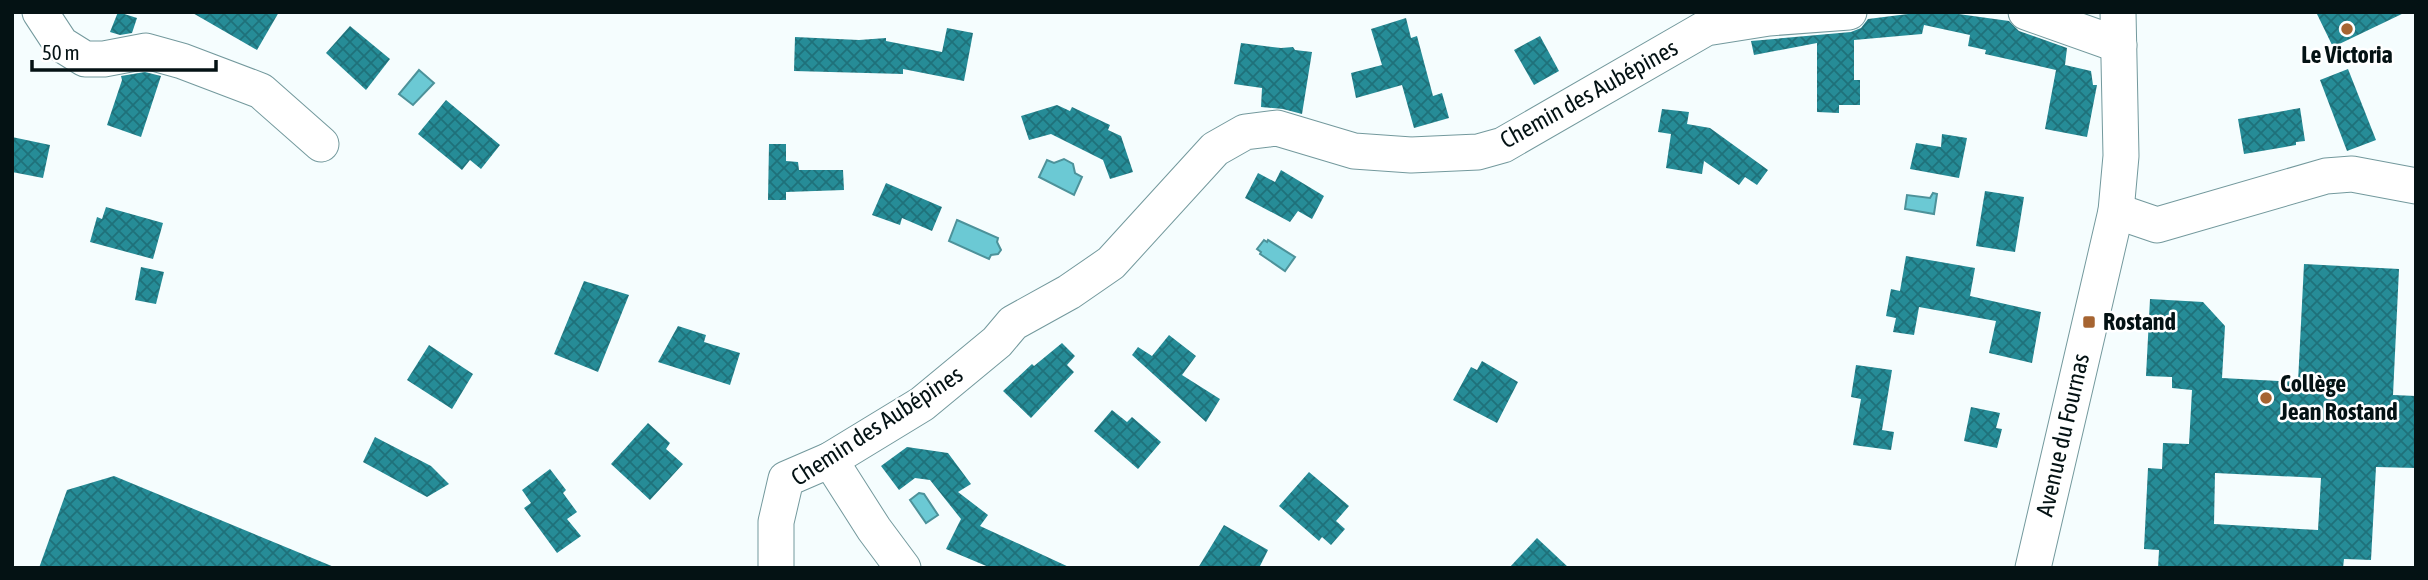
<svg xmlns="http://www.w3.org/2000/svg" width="2428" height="580" viewBox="0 0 2428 580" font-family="'Asap Condensed',sans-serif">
  <defs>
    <pattern id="building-cross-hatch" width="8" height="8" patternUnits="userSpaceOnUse" patternTransform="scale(1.75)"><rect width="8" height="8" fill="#268c97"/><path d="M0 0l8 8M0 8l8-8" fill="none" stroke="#1f717a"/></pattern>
  </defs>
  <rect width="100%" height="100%" fill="#f5fdfe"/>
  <g fill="#6bc9d4" stroke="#4c929a" stroke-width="2">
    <path d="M419,70l15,13 -21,22 -14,-11z"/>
    <path d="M1064,159l9,5 2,9 7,4 -8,18 -35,-18 8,-17 7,3z"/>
    <path d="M1933,193l4,1 -3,20 -29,-5 2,-14 23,3z"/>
    <path d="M957,220l41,18 -1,4 4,8 -3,4 -7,1 -2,4 -40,-18z"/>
    <path d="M1264,240l3,2 1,-2 27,17 -10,14 -25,-17 1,-2 -4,-3z"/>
    <path d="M919,493l5,1 14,21 -12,8 -16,-23z"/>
  </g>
  <g fill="url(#building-cross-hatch)" fill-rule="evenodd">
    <path d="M118,12l19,6 -5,15 -12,2 -10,-3z"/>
    <path d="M191,12h88l-22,38z"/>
    <path d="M1924,12h20l65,9 10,10 48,17 -2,17 26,6 2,14h4l-10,52 -42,-8 11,-59 -71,-16 1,-4 -18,-4 2,-11 -46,-10 -2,9 -68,6v40h6v25h-21v8l-22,-1v-69l-63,12 -3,-14 100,-9 10,-4 7,-9z"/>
    <path d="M2316,12h90l-73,35z"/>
    <path d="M1406,18l5,20 6,-2 16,60 9,-3 7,25 -35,10 -12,-43 -46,13 -5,-25 31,-8 -11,-36z"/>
    <path d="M350,26l40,33 -24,31 -40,-37z"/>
    <path d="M947,28l26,5 -9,48 -61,-12v5l-109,-3 1,-34 64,3 27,-2v3l56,11z"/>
    <path d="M1540,36l19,35 -25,14 -20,-35z"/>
    <path d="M1241,43l40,5 12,-1 2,3 17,2 -10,62 -19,-5 -22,-2 1,-19 -28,-4z"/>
    <path d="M2348,69l28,71 -29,11 -27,-71z"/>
    <path d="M145,72l16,4 -20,61 -34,-12 15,-45 -1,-4z"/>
    <path d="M446,100l54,45 -19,24 -11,-9 -8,10 -44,-36z"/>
    <path d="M1057,105l13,6 2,-4 38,18 -2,5 13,6 12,36 -23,7 -7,-19 -52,-26 -22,6 -8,-24z"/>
    <path d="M2300,108l5,33 -9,1v3l-52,9 -6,-35z"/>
    <path d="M1662,109l27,3 -2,12 23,4 58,42 -11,15 -12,-8 -6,8 -35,-24 -2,13 -36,-6 5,-34 -13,-2z"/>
    <path d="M1942,134l25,4 -8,40 -49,-9 6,-26 25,4z"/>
    <path d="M12,137l38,8 -7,33 -31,-6z"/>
    <path d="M769,144h17v17l12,1 1,8h44l1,20 -58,2v8h-18z"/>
    <path d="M1281,170l43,26 -12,23 -14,-8 -8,11 -45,-24 13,-25 17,9z"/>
    <path d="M886,183l56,24 -10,24 -30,-13 -2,7 -28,-10z"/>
    <path d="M1985,191l39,6 -9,55 -39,-6z"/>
    <path d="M106,207l57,16 -10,36 -63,-17 7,-25 5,2z"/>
    <path d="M1906,256l69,12 -5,28 71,16 -9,51 -43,-10 7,-32 -77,-14 -5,28 -21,-3 3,-14 -10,-2 5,-27 9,2z"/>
    <path d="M2304,264l95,5 -6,126 23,1v72l-40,-1 -5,93 -27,-1 -1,9h-185l1,-18 -15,-1 4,-81 14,1 1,-26 26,1 3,-54 -20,-2v-11l-26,-1 4,-77 53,3 22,24 -3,52 76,4zM2215,473l106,5 -3,52 -104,-6z"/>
    <path d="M141,267l23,5 -8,32 -21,-4z"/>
    <path d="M584,281l45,14 -31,77 -44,-18z"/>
    <path d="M678,326l28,9 -2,7 36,11 -10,32 -72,-23z"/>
    <path d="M1169,335l27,21 -14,19 38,24 -14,23 -74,-67 6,-8 14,9z"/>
    <path d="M1062,343l13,13 -8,9 7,7 -43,46 -28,-27 29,-27 2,2z"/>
    <path d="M429,345l44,29 -21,35 -45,-29z"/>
    <path d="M1482,361l36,21 -21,41 -44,-23 18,-33 6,3z"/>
    <path d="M1856,365l36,5 -10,60 12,2 -3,18 -38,-5 8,-46 -10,-2z"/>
    <path d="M1971,407l29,6 -4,15 6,1 -5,19 -33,-7z"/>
    <path d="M1112,410l15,12 5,-5 29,25 -23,27 -44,-38z"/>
    <path d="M648,423l22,20 -4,6 17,15 -33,36 -39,-36z"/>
    <path d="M375,437l56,29 18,18 -22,13 -64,-35z"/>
    <path d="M907,447l41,6 23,31 -13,8 30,23 -8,11 91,42h-80l-45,-19 15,-30 -31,-39 -15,-2 -16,12 -18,-24z"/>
    <path d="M550,469l16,21 -3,3 14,19 -10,7 14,17 -24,17 -33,-45 7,-5 -9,-13z"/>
    <path d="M1309,472l40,34 -13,15 9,8 -14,16 -9,-8 -3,4 -40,-35z"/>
    <path d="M114,476l220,91v1h-295l28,-78z"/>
    <path d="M1224,525l44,25 -9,18h-61z"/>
    <path d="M1537,538l32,30h-60z"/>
  </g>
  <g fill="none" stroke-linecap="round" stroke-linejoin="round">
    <defs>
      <g id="minor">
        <path d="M40,12l21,32 24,15h19l42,-8 36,10 79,30 60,53"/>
        <path d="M2026,12l93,33"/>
        <path d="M2116,211l41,14 169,-49 26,-2 64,12"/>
        <path d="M830,460l44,69 29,39"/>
        <path d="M776,568v-46l10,-43 44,-19 92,-56 75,-62 16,-19 56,-31 42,-29 104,-114 30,-17 32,-4 77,23 57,4 67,-3 25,-7 203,-117 63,-10 80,-6"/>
        <path d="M2033,568l83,-357 5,-55 -3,-144"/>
      </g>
    </defs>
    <use href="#minor" stroke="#73999d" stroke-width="37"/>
    <use href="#minor" stroke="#fff" stroke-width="35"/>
  </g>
  <g fill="#a66431" stroke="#fff" stroke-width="2.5">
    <circle cx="2347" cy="29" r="7"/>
    <rect x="2082" y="315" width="14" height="14" rx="3.5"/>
    <circle cx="2266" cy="398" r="7"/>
  </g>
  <g text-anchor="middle" stroke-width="5" stroke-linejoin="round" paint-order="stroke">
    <g font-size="24" font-weight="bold" fill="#041214" stroke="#fff" text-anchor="start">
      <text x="2347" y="63" text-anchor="middle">Le Victoria</text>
      <text x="2103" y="330">Rostand</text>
      <text x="2280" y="392">Collège<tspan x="2280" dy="28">Jean Rostand</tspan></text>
    </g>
    <g font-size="24" fill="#041214" stroke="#fff">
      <text transform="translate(1589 94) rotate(-29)" y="8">Chemin des Aubépines</text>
      <text transform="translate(877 426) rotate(-33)" y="8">Chemin des Aubépines</text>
      <text transform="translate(2063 435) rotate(-77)" y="8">Avenue du Fournas</text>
    </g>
  </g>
  <rect width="2428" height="580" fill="none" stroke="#041214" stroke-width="28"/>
  <path d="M32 60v10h184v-10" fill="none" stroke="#041214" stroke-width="3.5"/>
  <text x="42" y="60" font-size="21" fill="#041214" stroke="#ffffff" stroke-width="5" paint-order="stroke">50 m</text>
</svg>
